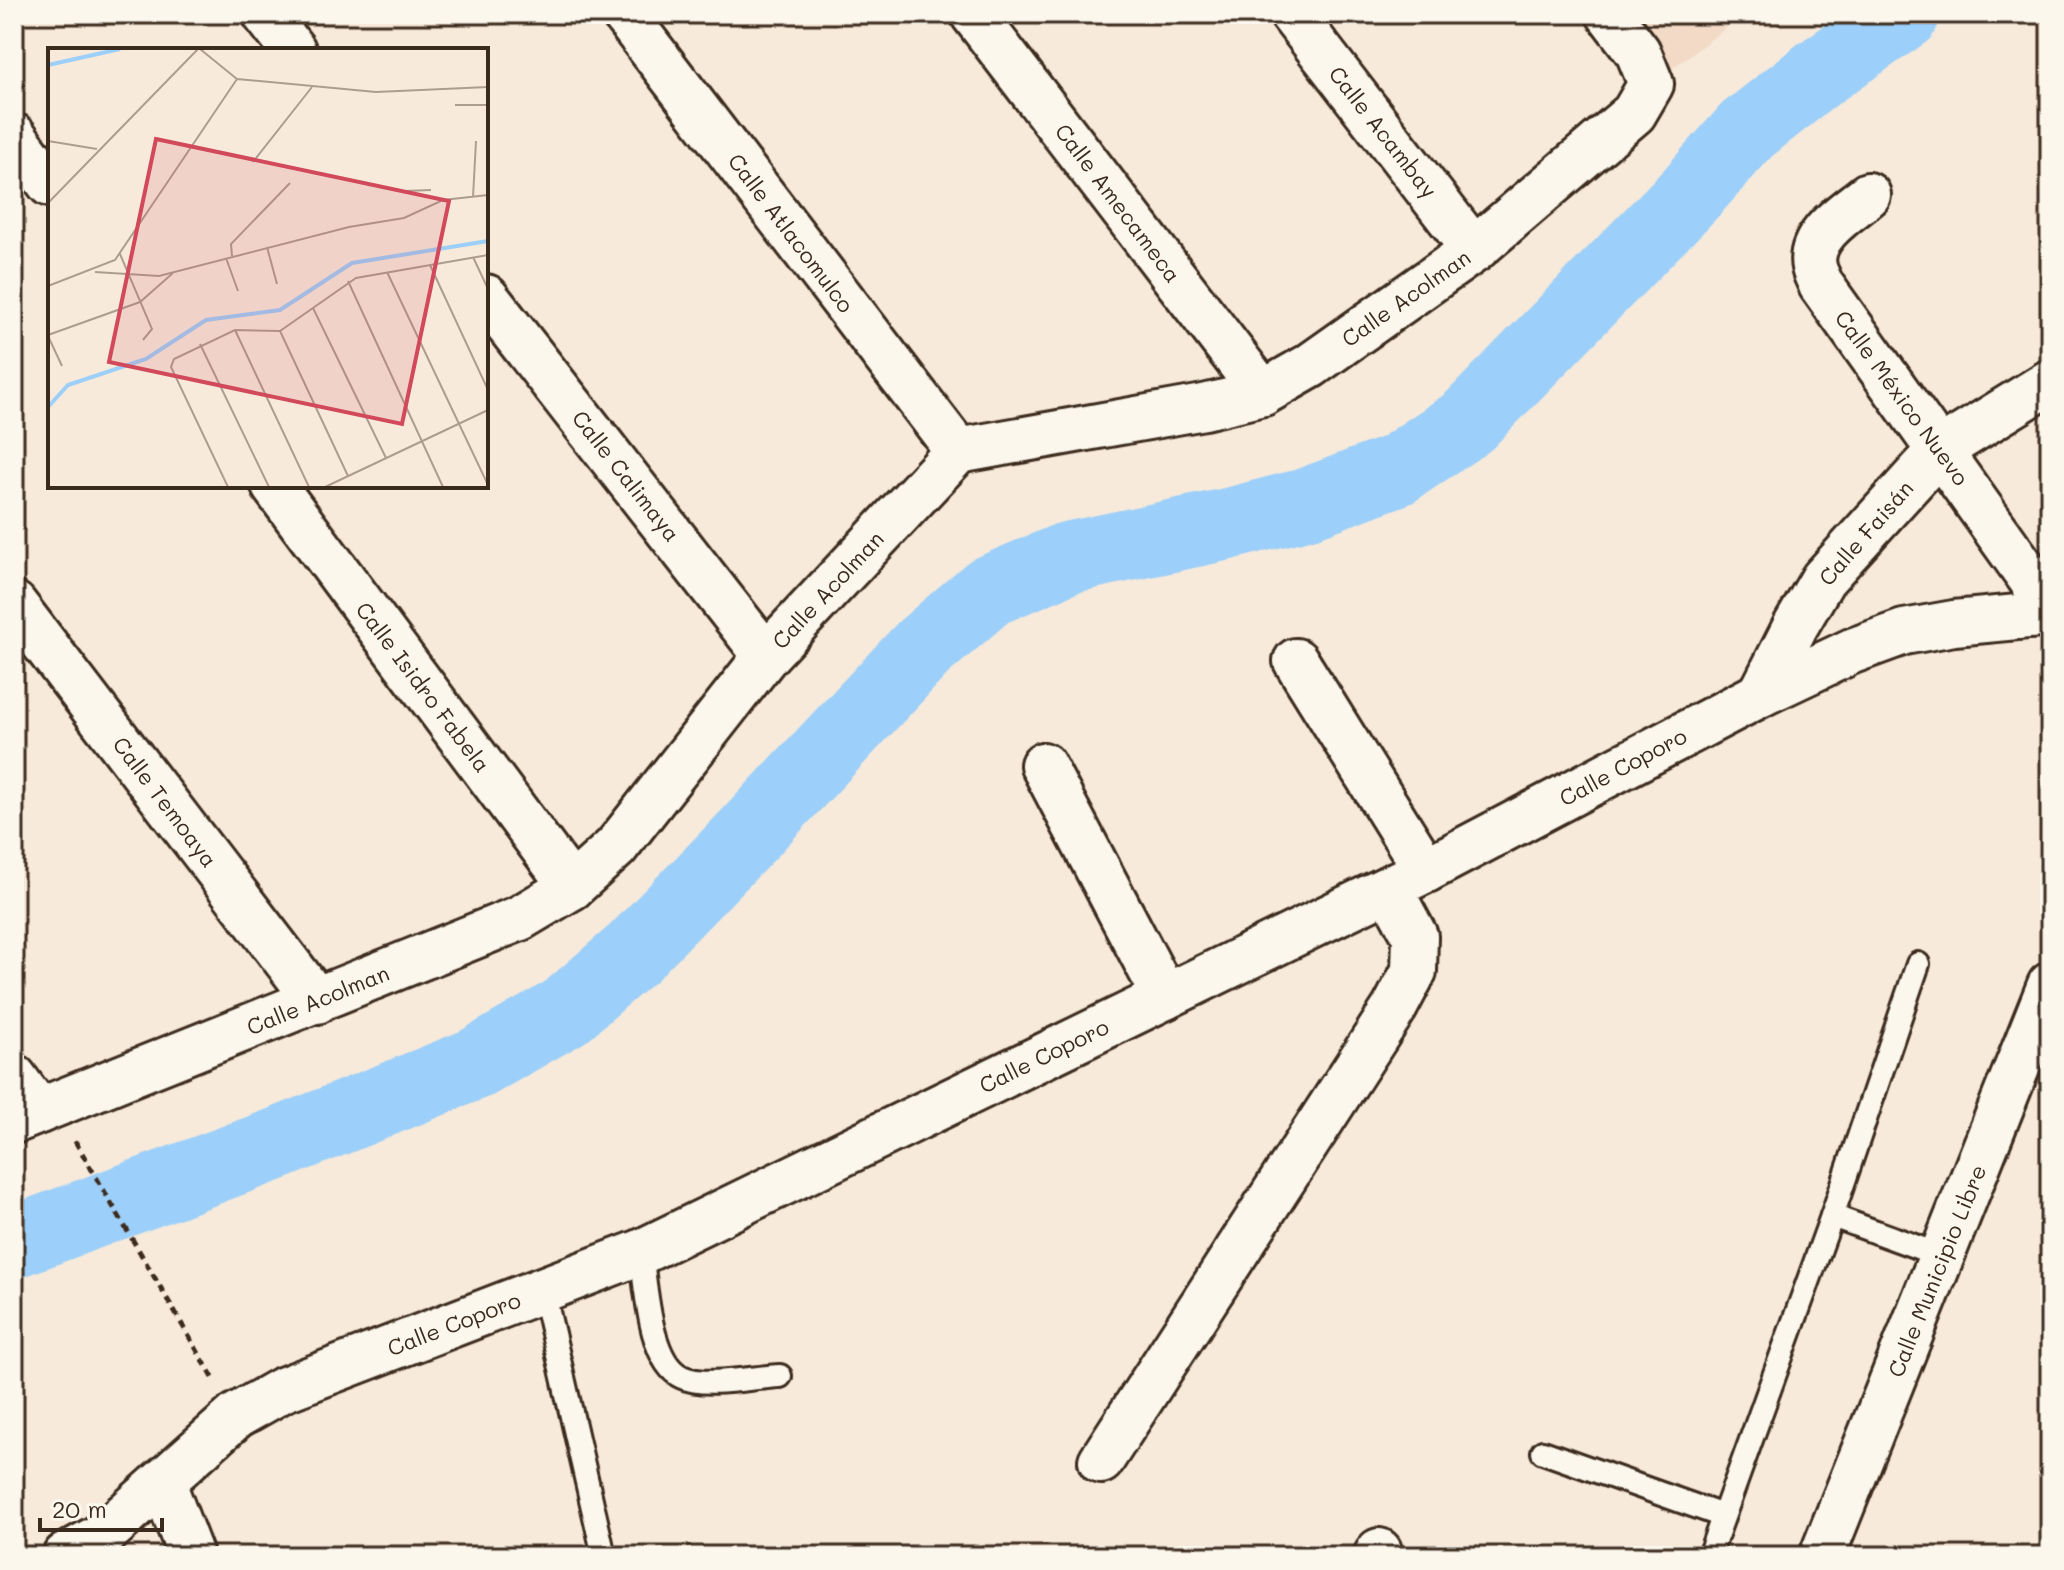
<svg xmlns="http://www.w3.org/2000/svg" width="2064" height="1570" viewBox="0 0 2064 1570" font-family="Mali,sans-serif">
  <rect width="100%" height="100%" fill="#f7eadb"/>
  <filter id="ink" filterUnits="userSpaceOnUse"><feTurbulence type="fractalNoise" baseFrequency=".0125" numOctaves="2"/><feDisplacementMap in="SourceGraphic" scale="16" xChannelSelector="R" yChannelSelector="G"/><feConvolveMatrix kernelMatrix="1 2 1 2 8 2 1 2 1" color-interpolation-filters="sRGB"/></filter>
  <g filter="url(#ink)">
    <path fill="#f2dac7" d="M1609,14h136l-94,70z"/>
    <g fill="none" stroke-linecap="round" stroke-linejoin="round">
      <path stroke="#9ccff9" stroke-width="72" d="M14,1242l268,-100 195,-79 88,-51 68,-59 114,-117 176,-188 66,-57 78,-33 161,-34 78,-20 91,-34 71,-48 224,-230 55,-62 72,-57 85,-59"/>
      <defs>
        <g id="lane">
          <path d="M1832,1216l110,40"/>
          <path d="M641,1252c5,33 8,110 41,125 22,11 73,0 98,-1"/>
          <path d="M543,1290l61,266"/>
          <path d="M1543,1452l180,64"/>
          <path d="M1709,1556l123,-340 86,-252"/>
        </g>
        <g id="street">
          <path d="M265,14l28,36"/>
          <path d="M624,14l334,437"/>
          <path d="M973,14l290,379"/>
          <path d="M1292,14l182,236"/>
          <path d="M14,136l36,48"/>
          <path d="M1868,195c-20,17 -61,40 -54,72 1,6 5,12 7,18l229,321"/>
          <path d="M486,297l280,359"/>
          <path d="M274,486l298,401"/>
          <path d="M14,604l303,397"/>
          <path d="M1296,661l130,209"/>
          <path d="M1761,694l34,-67 28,-48 117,-129 110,-68"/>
          <path d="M1043,765l122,232"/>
          <path d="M14,1077l25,34"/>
          <path d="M14,1121l506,-203 52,-31 44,-40 150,-191 192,-205 246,-44 59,-14 47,-27 164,-116 160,-137 17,-29 -13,-32 -29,-38"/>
          <path d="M1101,1461l294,-454 19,-36 1,-35 -26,-48"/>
          <path d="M163,1483l28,73"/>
          <path d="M65,1556l38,-21 133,-119 46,-26 359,-138 785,-382 335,-176 91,-43 52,-19 50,-9 96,-9"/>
          <path d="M1376,1556l3,-5"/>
          <path d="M1822,1556l228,-571"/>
        </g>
      </defs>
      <use href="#lane" stroke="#3b2a1e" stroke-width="28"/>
      <use href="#street" stroke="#3b2a1e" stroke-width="50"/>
      <path stroke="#3b2a1e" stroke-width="5" stroke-dasharray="8 6" stroke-linecap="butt" d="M75,1141l140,240"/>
      <use href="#lane" stroke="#fbf7ec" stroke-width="22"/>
      <use href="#street" stroke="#fbf7ec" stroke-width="44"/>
    </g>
  </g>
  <g text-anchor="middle" stroke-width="6" stroke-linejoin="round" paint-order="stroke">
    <g font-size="22" fill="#3b2a1e" stroke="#fbf7ec">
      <text transform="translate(1383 132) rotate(52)" y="8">Calle Acambay</text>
      <text transform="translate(1118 203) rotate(53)" y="8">Calle Amecameca</text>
      <text transform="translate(791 233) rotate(53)" y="8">Calle Atlacomulco</text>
      <text transform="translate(1406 298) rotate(-35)" y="8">Calle Acolman</text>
      <text transform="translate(1902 398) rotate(54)" y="8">Calle México Nuevo</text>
      <text transform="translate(626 476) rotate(52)" y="8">Calle Calimaya</text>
      <text transform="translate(1866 533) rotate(-49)" y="8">Calle Faisán</text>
      <text transform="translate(828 590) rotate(-47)" y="8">Calle Acolman</text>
      <text transform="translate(423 687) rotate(53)" y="8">Calle Isidro Fabela</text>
      <text transform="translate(1623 767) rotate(-28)" y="8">Calle Coporo</text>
      <text transform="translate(165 802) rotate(53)" y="8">Calle Temoaya</text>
      <text transform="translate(318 1000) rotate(-22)" y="8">Calle Acolman</text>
      <text transform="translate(1044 1056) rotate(-26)" y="8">Calle Coporo</text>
      <text transform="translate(1937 1271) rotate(-68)" y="8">Calle Municipio Libre</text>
      <text transform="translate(454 1324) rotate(-21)" y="8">Calle Coporo</text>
    </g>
  </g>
  <g transform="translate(48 48)">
    <rect width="440" height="440" fill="#f7eadb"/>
    <path fill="none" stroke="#9ccff9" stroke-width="4" d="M0,17l72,-16M0,359l20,-22 78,-26 60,-39 74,-10 72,-47 136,-22"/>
    <path fill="none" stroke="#ac9d8f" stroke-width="2" d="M152,1l37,30 139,13 112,-5M407,57h33M0,93l49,8M205,114l59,-75M357,143l26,-1M425,149l3,-56M0,155l150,-154M219,199l10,37M72,206l32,75 -9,11M184,208l-1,-12 59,-61M425,209l15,32M178,210l12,33M382,217l58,125M47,224l64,4 190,-49 55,-9 39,-18 45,-5M339,224l101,213M300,233l95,206M0,238l67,-26 122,-181M265,260l73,150M187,282l74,157M232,283l68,145M0,287l92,-33 33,-29M0,288l14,30M152,296l69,143M180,439l-57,-120 3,-8 61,-29 45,1 76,-53 132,-23M277,439l163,-77"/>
    <path fill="#d1495b" fill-opacity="0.15" stroke="#d1495b" stroke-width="4" d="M108,91l293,62 -47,223 -293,-62z"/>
    <rect width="440" height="440" fill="none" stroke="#3b2a1e" stroke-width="4"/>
  </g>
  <rect width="2064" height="1570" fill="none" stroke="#fbf7ec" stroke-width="48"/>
  <rect x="24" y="24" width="2016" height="1522" fill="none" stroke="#3b2a1e" stroke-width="3" filter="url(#ink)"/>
  <path d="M40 1518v12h122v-12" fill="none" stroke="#3b2a1e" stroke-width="4"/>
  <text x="52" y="1518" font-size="24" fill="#3b2a1e" stroke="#fbf7ec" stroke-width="6" paint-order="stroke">20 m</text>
</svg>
